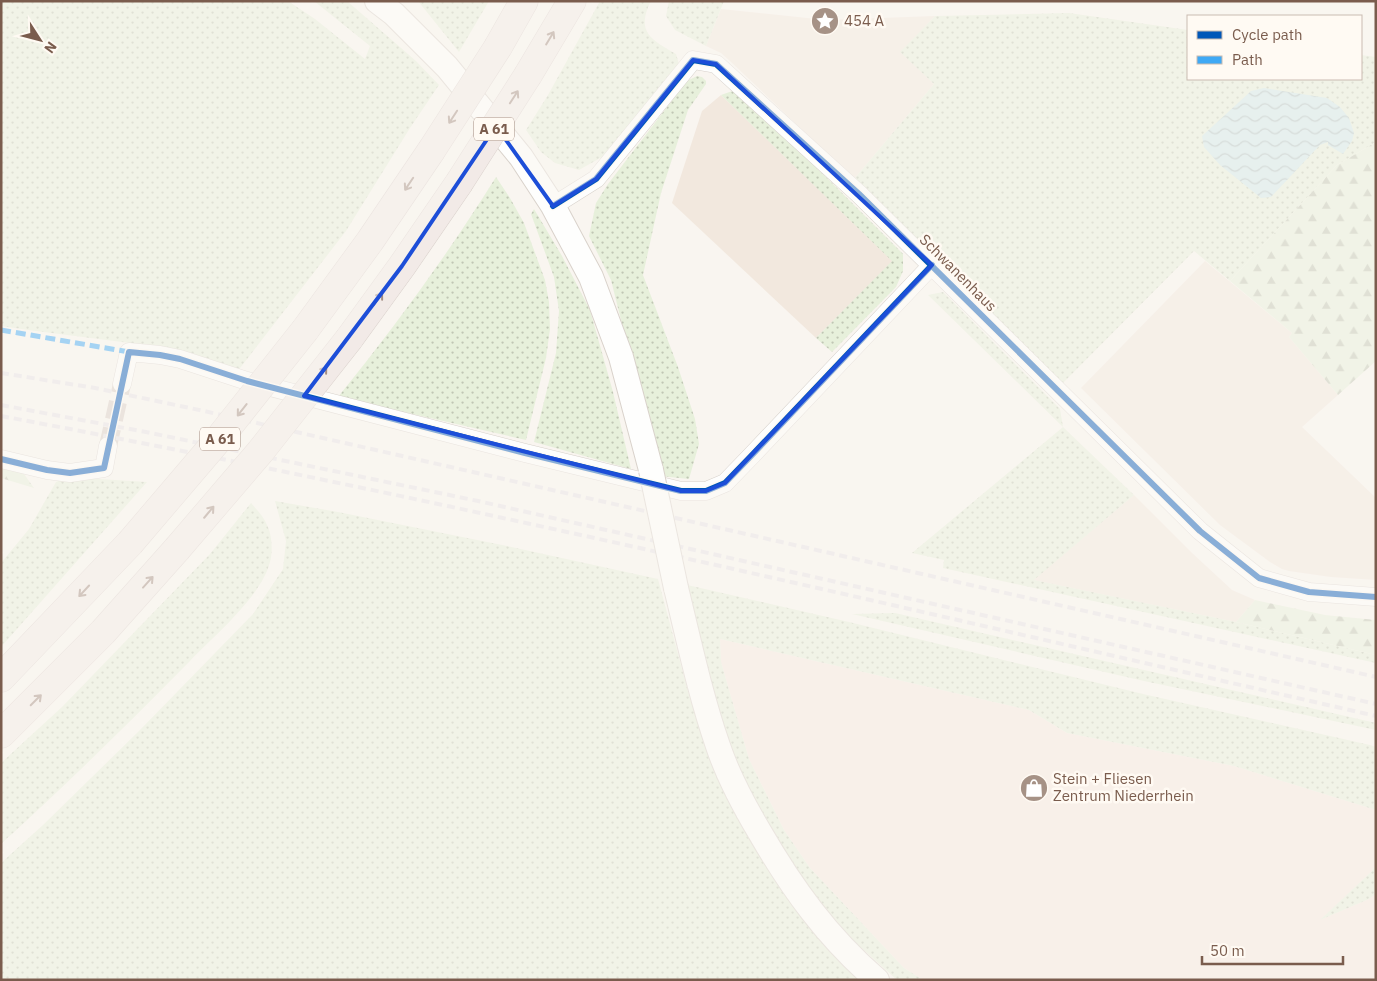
<svg xmlns="http://www.w3.org/2000/svg" width="1377" height="981" viewBox="0 0 1377 981" font-family="'IBM Plex Sans',sans-serif">
  <defs>
    <pattern id="grass-dots" width="8" height="8" patternUnits="userSpaceOnUse" patternTransform="scale(1.25)"><rect width="8" height="8" fill="#e7f0db"/><path d="M2 2h.1M6 6h.1" fill="none" stroke="#c0c6b4" stroke-width="1.8" stroke-linecap="round"/></pattern>
    <pattern id="forest-firs" width="22" height="20" patternUnits="userSpaceOnUse" patternTransform="scale(1.25)"><rect width="22" height="20" fill="#e7f0db"/><path d="M5 1l3.5 6h-7zM16 11l3.5 6h-7z" fill="#c0c6b4"/></pattern>
    <pattern id="water-waves" width="16" height="10" patternUnits="userSpaceOnUse" patternTransform="scale(1.25)"><rect width="16" height="10" fill="#d0e8ea"/><path d="M0 5q4-4 8 0t8 0" fill="none" stroke="#aebfc0"/></pattern>
  </defs>
  <rect width="100%" height="100%" fill="#f9f5f0"/>
  <g fill="#f2e8de">
    <path d="M721,9l105,11 109,-4 -34,36 33,32 -80,95 -124,-118 -9,-8 -15,-7z"/>
    <path d="M721,95l172,166 -77,77 -144,-135 30,-92z"/>
    <path d="M1205,261l87,72 -3,4 49,58 -36,32 74,71v82l-45,-3 -42,-6 -7,-2 -12,-7 -50,-37 -139,-137z"/>
    <path d="M1134,495l58,58 40,37 23,10 -19,22 -203,-42z"/>
  </g>
  <path fill="#f6e8e1" d="M720,639l309,71 38,23 167,33 142,44v55l-4,6 -50,48 47,-20 7,-5v86h-453l-19,-12 -94,-100 -26,-38 -35,-71 -28,-97z"/>
  <g fill="url(#grass-dots)">
    <path d="M1,1h287l27,18 50,40 5,-13 -56,-45h33l69,60 23,24 -29,43 -64,103 -109,141 -32,-13 -36,-11 -141,-18 -27,-4z"/>
    <path d="M418,1h71l-30,51z"/>
    <path d="M600,1h51c-16,31 1,39 25,53l3,10 -4,10 -73,83 -23,13 -24,-7 -14,-11 -15,-22 22,-35z"/>
    <path d="M669,1h55l-18,45 -31,-16 -9,-14z"/>
    <path d="M1069,13l119,17v49h173v-24l15,2v85l-39,23 -107,116 -36,-30 -133,134 -207,-206 80,-95 -34,-32 35,-36z"/>
    <path d="M697,76l5,1 4,4v3l-18,26 -27,83 -18,82 35,92 17,52 4,25 -10,35 -29,-3 -49,-196 -22,-44 7,-33 12,-19 79,-103z"/>
    <path d="M738,89l165,165v17l-7,16 -64,65 -16,-14 76,-77 -171,-166z"/>
    <path d="M496,177l14,21 14,25 21,57 4,22 1,27 -4,29 -20,82 -188,-43c57,-70 110,-143 158,-220z"/>
    <path d="M534,209l28,47 28,54 23,82 18,77 -97,-27 22,-89 3,-42 -5,-34 -23,-63z"/>
    <path d="M943,292l117,117 3,18 71,68 -100,85 202,42 140,33v8l-433,-95 1,-8 -32,-7 151,-126 -135,-132z"/>
    <path d="M68,477l79,5 -146,165v-84l28,-34 27,-47z"/>
    <path d="M275,501l63,11 169,34 151,33 32,120 36,92 37,70 46,64 52,55h-860v-117l42,-38 96,-94 114,-117 30,-45 3,-28z"/>
    <path d="M251,503c6,7 13,14 16,22 5,9 6,27 3,37 -9,35 -55,73 -80,99 -62,63 -124,124 -189,183v-81l61,-56 148,-153z"/>
    <path d="M683,584l166,38 294,72 227,51 6,2v63l-142,-44 -167,-33 -38,-23 -309,-71 1,23 28,97 35,71 26,38 94,100 19,12h-26l-42,-38 -55,-63 -34,-56 -37,-76z"/>
    <path d="M895,613l481,110v7l-232,-49 -292,-67z"/>
    <path d="M1376,865v29l-7,5 -49,21 52,-49z"/>
  </g>
  <g fill="url(#forest-firs)">
    <path d="M1376,142v219l-38,34 -49,-58 3,-4 -62,-52 107,-116z"/>
    <path d="M1,465l23,9 10,14 -33,-10z"/>
    <path d="M1255,600l70,15 51,5v35l-140,-33z"/>
  </g>
  <path fill="url(#water-waves)" d="M1264,88l63,10 13,9 9,11 5,15 -2,8 -9,13 -15,-9v-3l-8,3 -49,52 -10,1 -41,-33 -16,-18 -2,-11 49,-45z"/>
  <g fill="none" stroke-linecap="round" stroke-linejoin="round">
    <path stroke="#d9cfc7" stroke-width="18" stroke-dasharray="18 9" stroke-linecap="butt" d="M108,446l14,-62"/>
    <defs>
      <g id="street">
        <path d="M553,206l43,-27 97,-119 23,4 143,130 341,337 59,47 50,14 67,5"/>
        <path d="M122,384l7,-32 31,3 20,4 67,22 278,72 156,38h25l19,-8 28,-29 179,-189"/>
        <path d="M1,459l46,11 23,3 34,-5 4,-22"/>
      </g>
      <g id="secondary">
        <path d="M377,1l17,13 53,53 74,90 32,49 38,71 30,80 30,113"/>
        <path d="M676,588c13,53 24,106 42,158 10,30 25,58 41,85 33,57 68,106 118,149"/>
      </g>
      <g id="highway">
        <path d="M498,47l26,-46"/>
        <path d="M528,75l44,-74"/>
        <path d="M305,330l65,-89 61,-90"/>
        <path d="M349,339l53,-73 57,-83"/>
        <path d="M1,678l129,-135"/>
        <path d="M1,734l102,-102 74,-83"/>
      </g>
    </defs>
    <use href="#street" stroke="#d7d1cb" stroke-width="19"/>
    <use href="#secondary" stroke="#d9d2cb" stroke-width="26"/>
    <use href="#highway" stroke="#dad1cc" stroke-width="29"/>
    <use href="#street" stroke="#fefefd" stroke-width="18"/>
    <use href="#secondary" stroke="#fefefd" stroke-width="24"/>
    <use href="#highway" stroke="#f2eae7" stroke-width="28"/>
    <g stroke="#e6e3e7" stroke-width="4" stroke-dasharray="8 5" stroke-linecap="butt">
      <path d="M1,373l94,15 109,23 1172,266"/>
      <path d="M1,405l145,27 332,69 898,203"/>
      <path d="M1,416c461,86 918,196 1375,300"/>
    </g>
    <defs>
      <path id="secondary-bridge" d="M651,470l25,118"/>
      <g id="highway-bridge">
        <path d="M431,151l67,-104"/>
        <path d="M459,183l69,-108"/>
        <path d="M130,543l87,-102 88,-111"/>
        <path d="M177,549l83,-97 89,-113"/>
      </g>
    </defs>
    <use href="#secondary-bridge" stroke="#d9d2cb" stroke-width="26" stroke-linecap="butt"/>
    <use href="#highway-bridge" stroke="#dad1cc" stroke-width="29" stroke-linecap="butt"/>
    <use href="#secondary-bridge" stroke="#fefefd" stroke-width="24"/>
    <use href="#highway-bridge" stroke="#f2eae7" stroke-width="28"/>
    <path stroke="#3fa9f5" stroke-width="5" stroke-dasharray="10 5" stroke-linecap="butt" d="M1,330l128,22"/>
    <defs>
      <g id="cycleway">
        <path d="M553,206l43,-27 97,-119 23,4 143,130 341,337 59,47 50,14 67,5"/>
        <path d="M1,459l46,11 23,3 34,-5 25,-116 31,3 20,4 67,22 278,72 156,38h25l19,-8 28,-29 179,-189"/>
      </g>
    </defs>
    <use href="#cycleway" stroke="#fffaf3" stroke-width="9"/>
    <use href="#cycleway" stroke="#0057b8" stroke-width="6"/>
  </g>
  <defs><path id="oneway-shaft" d="M-6 0H5M1.5-3L5.5 0L1.5 3" fill="none" stroke-width="1.6" stroke-linecap="round" stroke-linejoin="round" transform="scale(1.25)"/></defs>
  <g stroke="#a48e83">
    <use href="#oneway-shaft" transform="translate(550 38) rotate(-59)"/>
    <use href="#oneway-shaft" transform="translate(514 97) rotate(-57)"/>
    <use href="#oneway-shaft" transform="translate(453 117) rotate(123)"/>
    <use href="#oneway-shaft" transform="translate(409 184) rotate(124)"/>
    <use href="#oneway-shaft" transform="translate(378 299) rotate(-54)"/>
    <use href="#oneway-shaft" transform="translate(322 373) rotate(-52)"/>
    <use href="#oneway-shaft" transform="translate(242 410) rotate(128)"/>
    <use href="#oneway-shaft" transform="translate(209 512) rotate(-50)"/>
    <use href="#oneway-shaft" transform="translate(148 582) rotate(-48)"/>
    <use href="#oneway-shaft" transform="translate(84 591) rotate(133)"/>
    <use href="#oneway-shaft" transform="translate(36 700) rotate(-45)"/>
  </g>
  <path d="M0 0H1377V981H0ZM693,60l23,4 216,201 -207,218 -19,8h-25l-377,-95 98,-130 94,-140 57,80 43,-27z" fill="#f9f5f0" fill-opacity=".55" fill-rule="evenodd"/>
  <path fill="none" stroke="#1d4ed8" stroke-width="4" stroke-linejoin="round" d="M693,60l23,4 216,201 -207,218 -19,8h-25l-377,-95 98,-130 94,-140 57,80 43,-27z"/>
  <defs>
    <symbol id="sight-disc" viewBox="-11 -11 22 22"><circle r="9.5" fill="#a69286" stroke="#fffaf3"/><path d="M0-6L1.8-2.2L6-1.7L2.9 1.2L3.7 5.4L0 3.3L-3.7 5.4L-2.9 1.2L-6-1.7L-1.8-2.2Z" fill="#fff"/></symbol>
    <symbol id="shop-disc" viewBox="-11 -11 22 22"><circle r="9.5" fill="#a69286" stroke="#fffaf3"/><path d="M-5-2.5h2.3a2.7 3.5 0 0 1 5.4 0H5L5.5 6h-11ZM-1.5-2.5h3a1.5 2.3 0 0 0-3 0Z" fill="#fff"/></symbol>
  </defs>
  <g fill-rule="evenodd">
    <use href="#sight-disc" x="809" y="5" width="32" height="32"/>
    <use href="#shop-disc" x="1018" y="772" width="32" height="32"/>
  </g>
  <g text-anchor="middle" stroke-width="5" stroke-linejoin="round" paint-order="stroke">
    <g fill="#fffaf3" stroke="#a28b7f" stroke-width="1">
      <rect x="474" y="117.5" width="40" height="23" rx="4"/>
      <rect x="200" y="427.5" width="40" height="23" rx="4"/>
    </g>
    <g font-size="14" font-weight="bold" fill="#7a5c4d">
      <text x="494" y="134">A 61</text>
      <text x="220" y="444">A 61</text>
    </g>
    <g font-size="15" fill="#7a5c4d" stroke="#fffaf3" text-anchor="start">
      <text x="844" y="26">454 A</text>
      <text x="1053" y="784">Stein + Fliesen<tspan x="1053" dy="17">Zentrum Niederrhein</tspan></text>
    </g>
    <g font-size="15" fill="#7a5c4d" stroke="#fffaf3">
      <text transform="translate(958 273) rotate(45)" y="5">Schwanenhaus</text>
    </g>
  </g>
  <rect width="1377" height="981" fill="none" stroke="#7a5c4d" stroke-width="5"/>
  <rect x="1187" y="15" width="175" height="65" fill="#fffaf3" stroke="#cabbb1"/>
  <rect x="1197" y="31" width="25" height="8" fill="#0057b8" stroke="#cabbb1"/>
  <text x="1232" y="40" font-size="15" fill="#7a5c4d">Cycle path</text>
  <rect x="1197" y="56" width="25" height="8" fill="#3fa9f5" stroke="#cabbb1"/>
  <text x="1232" y="65" font-size="15" fill="#7a5c4d">Path</text>
  <g transform="translate(40 40) rotate(126)" stroke="#fffaf3" stroke-width="4" paint-order="stroke">
  <path d="M0-4L9 19L0 12L-9 19Z" fill="#7a5c4d"/>
  <text y="-8" font-size="14" font-weight="bold" text-anchor="middle" fill="#7a5c4d">N</text>
  </g>
  <path d="M1202 956v8h141v-8" fill="none" stroke="#7a5c4d" stroke-width="2.5"/>
  <text x="1210" y="956" font-size="15" fill="#7a5c4d" stroke="#fffaf3" stroke-width="4" paint-order="stroke">50 m</text>
</svg>
